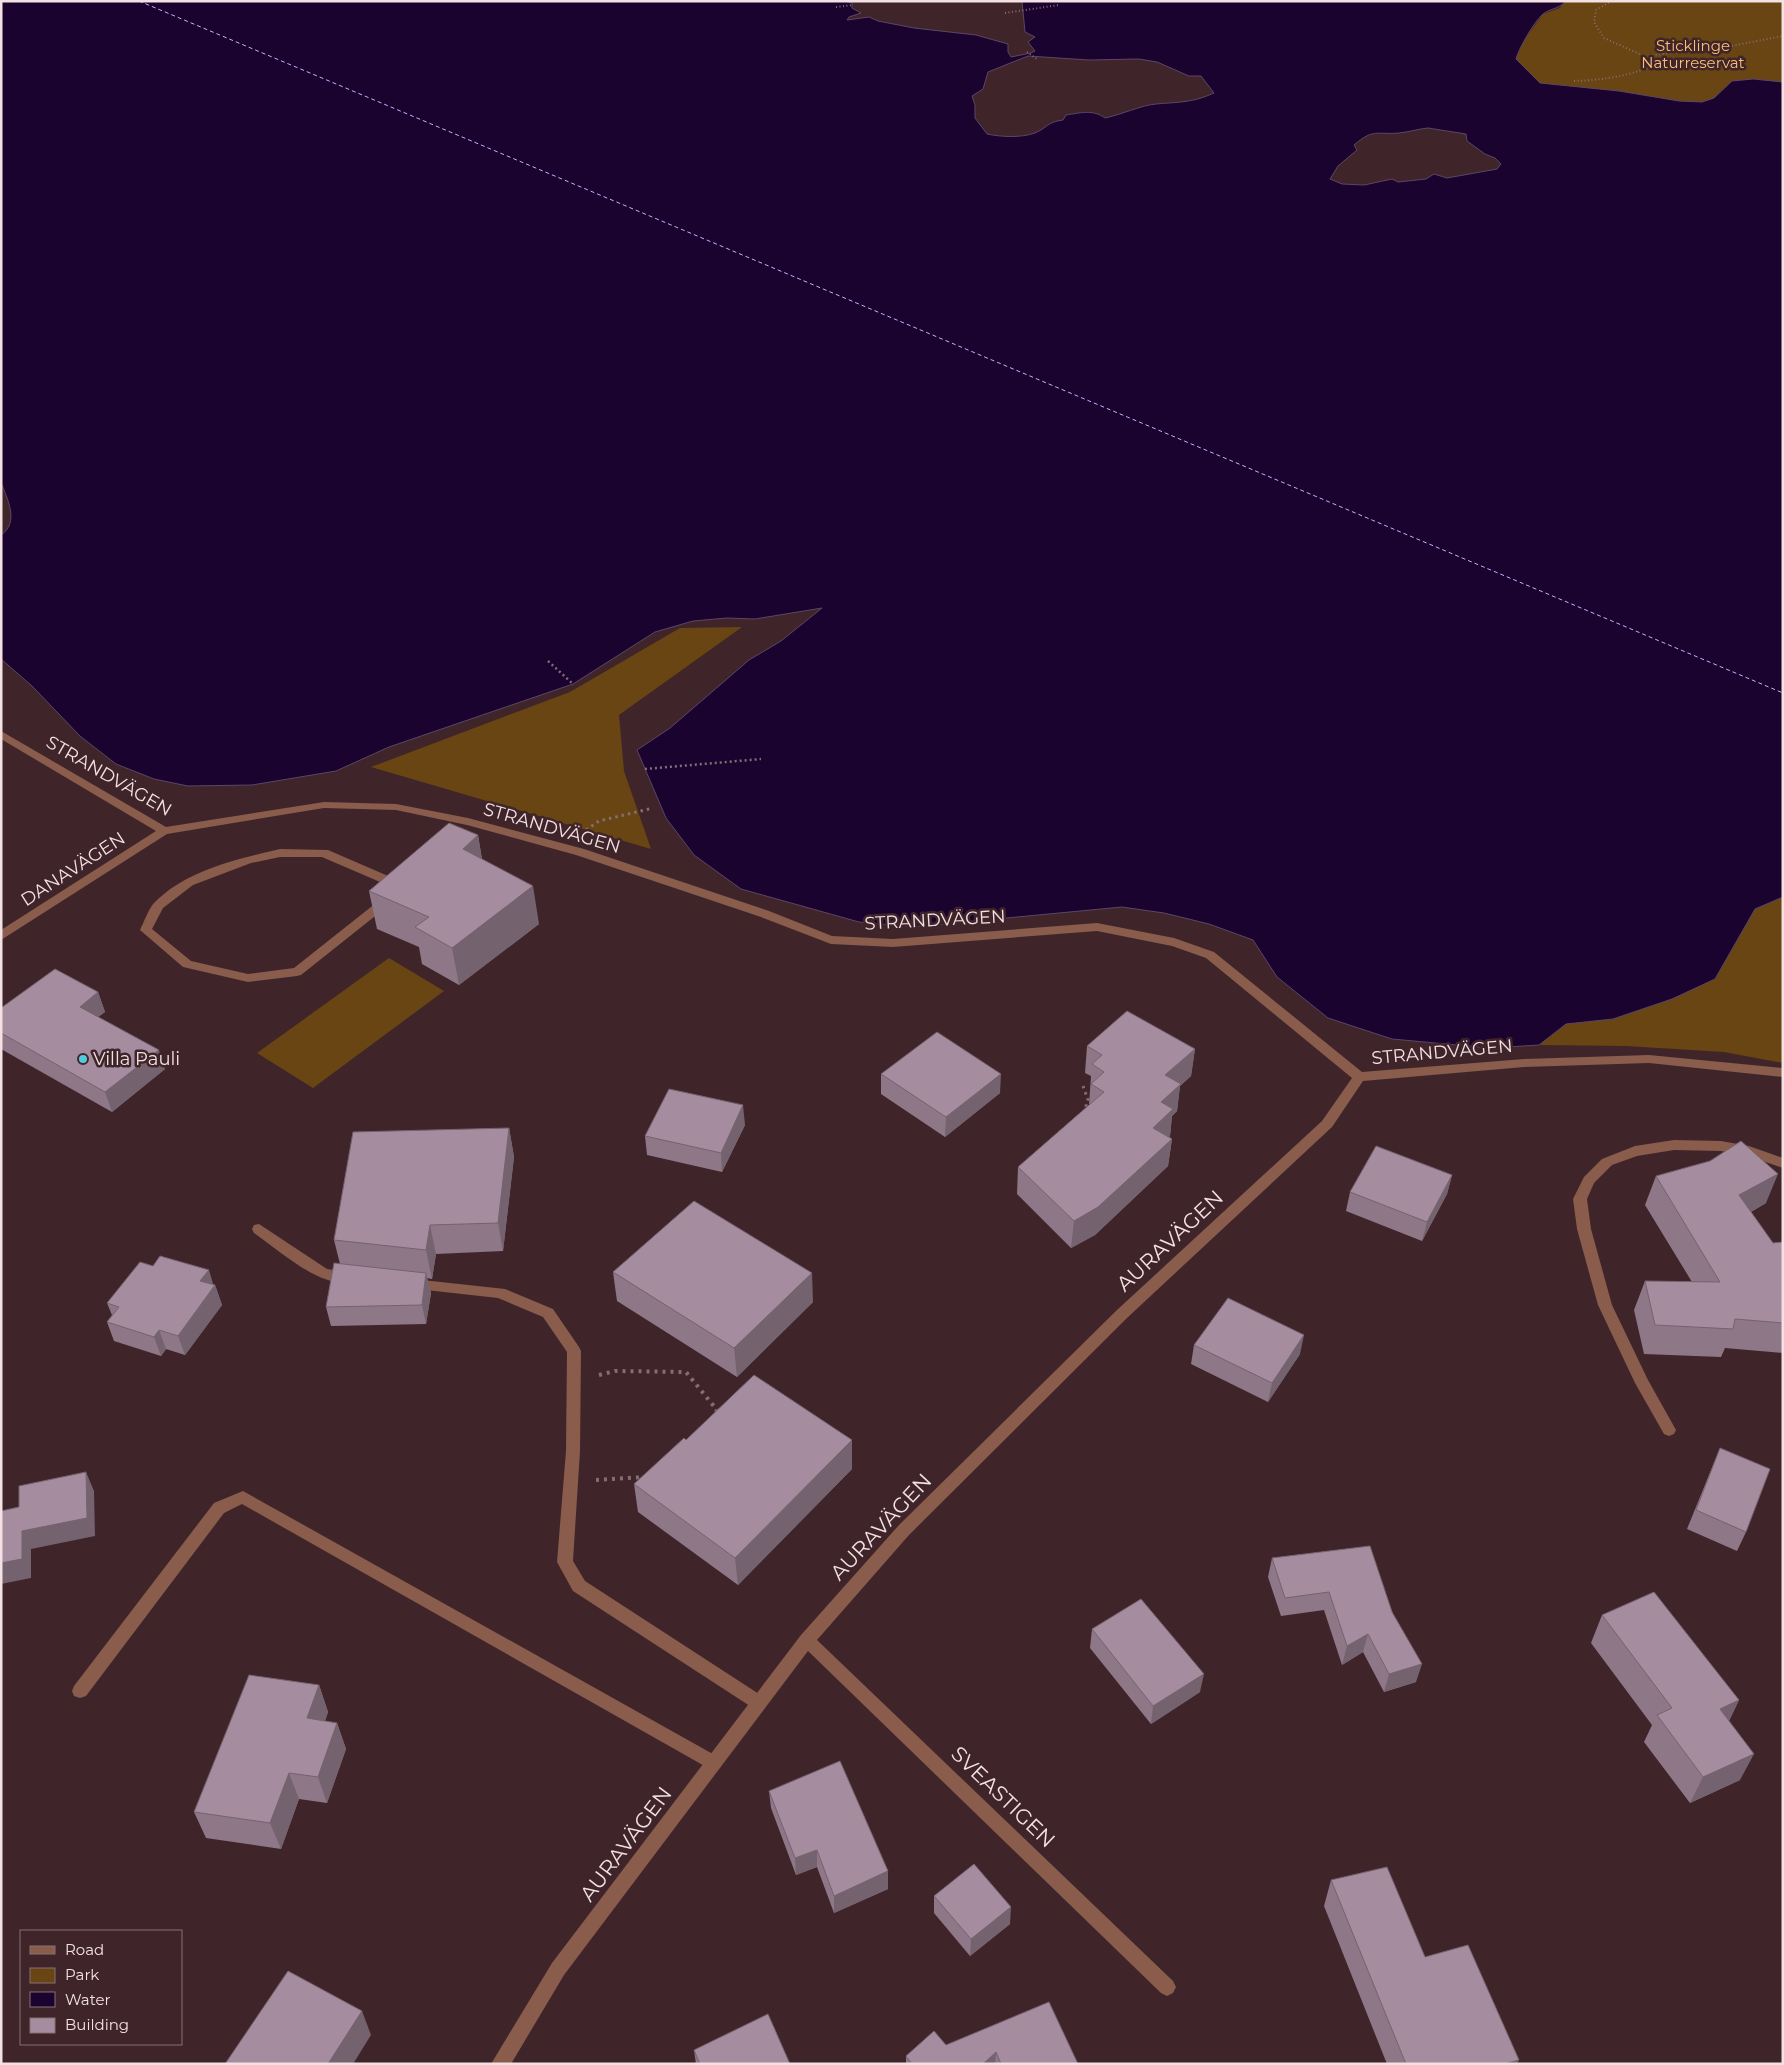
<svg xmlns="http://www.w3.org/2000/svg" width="1784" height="2065" viewBox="0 0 1784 2065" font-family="Montserrat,sans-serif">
  <rect width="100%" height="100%" fill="#3f252a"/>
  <g fill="#684512">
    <path d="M1564,1h219v87l-64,19 -174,-19 -31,-23 5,-18 24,-33 17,-6z"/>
    <path d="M742,627l-123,88 5,56 27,78 -280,-82 199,-75 110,-64z"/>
    <path d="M1783,897v166l-59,-11 -98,-6 -87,-1 27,-21 47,-5 102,-40 40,-70z"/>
    <path d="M389,958l55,33 -131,97 -56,-35z"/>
  </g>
  <path fill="#1b0330" stroke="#5c4666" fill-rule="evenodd" d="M1,1h843l8,2v5l9,5 -12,4 -2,3 22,-3 9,4 36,7 62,7 32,9v8l3,5 20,-4 4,-2 -7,-9 7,-5 -10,-5 -3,-31h544c-8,9 -17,7 -24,14 -8,7 -23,33 -26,44l24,24 79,8 60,10 23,1 12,-4 18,-17 21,-2 30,3v815l-28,12 -40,70 -43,20 -59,20 -47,5 -27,21 -49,3 -98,-9 -64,-21 -51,-41 -24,-37 -44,-16 -45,-11 -42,-6 -210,20 -53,-5 -118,-33 -47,-34 -28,-37 -29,-68 33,-22 79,-68 32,-19 41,-33 -67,11 -28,-1 -34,3 -38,11 -82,52 -184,63 -53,24 -84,14 -64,1 -34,-7 -38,-15 -36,-28 -48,-50 -31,-27v-124c19,-13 6,-36 0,-53zM1028,56l61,4 50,-1 18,3 32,14h12l13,17c-22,10 -36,9 -58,11 -14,1 -36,11 -51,14 -12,-9 -25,-5 -39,-3l-3,5c-16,2 -16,8 -28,13 -14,5 -34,4 -48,1l-12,-16v-13l-3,-9 11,-7 5,-17zM1428,128l38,6 1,7 18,13 10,4 6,6 -4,5 -50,9 -13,-4 -8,5 -28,3 -6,-3 -28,6 -22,-1 -12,-5 8,-13 19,-16 -3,-5c20,-17 22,-10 45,-12 10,-1 19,-4 29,-5z"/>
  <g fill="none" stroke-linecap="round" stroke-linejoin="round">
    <path stroke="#cfadfb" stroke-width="1" stroke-dasharray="4 3" stroke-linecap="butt" d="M139,1l1644,692"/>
    <g stroke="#856e72" stroke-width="2" stroke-dasharray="1 2.5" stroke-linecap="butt">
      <path d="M1612,1l-16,9 -2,12 10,16 40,18 82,-9 57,-11"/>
      <path d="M836,7l17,-2"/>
      <path d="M1005,13l54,-8"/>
      <path d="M1027,52l10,7"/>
      <path d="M1574,81c26,-1 51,-4 76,-14l-6,-11"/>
    </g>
    <g stroke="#856e72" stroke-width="2.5" stroke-dasharray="2 3" stroke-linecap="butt">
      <path d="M548,661l25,23"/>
      <path d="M645,769l116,-10"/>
    </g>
    <g stroke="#856e72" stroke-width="3" stroke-dasharray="2.5 4" stroke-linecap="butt">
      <path d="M586,830l13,-9 54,-13"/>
      <path d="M1083,1086l5,14 -4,12"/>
    </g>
    <g stroke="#856e72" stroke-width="4" stroke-dasharray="3 5" stroke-linecap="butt">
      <path d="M599,1375l16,-4 71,1 31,38 -1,2"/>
      <path d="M596,1480l49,-3"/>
    </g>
    <g fill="#895c4c" fill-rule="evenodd">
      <path d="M280,849l48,1 74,32 2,3 -6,4 -4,-1 -72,-31h-42l-29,6 -58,22 -30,23 -11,21 39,32 57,13 46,-6 87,-69h8l2,3 -2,3 -88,70 -4,1 -49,6 -65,-15 -43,-37c4,-8 8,-20 14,-27 32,-33 83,-44 126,-54z"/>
      <path d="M1674,1140l47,1 28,5 34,12v10l-35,-12 -27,-5 -47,-1 -37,6 -25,9 -18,18 -7,16 4,30 21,76 36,75 28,50 -2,4 -5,2 -5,-2 -29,-51 -37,-78 -21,-76 -4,-30 11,-22 18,-18 33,-13z"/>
      <path d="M259,1224l68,45 26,4 2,4 -2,4c-31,10 -75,-32 -99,-48l-2,-4 2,-4z"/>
      <path d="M413,1279l92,10 48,20 26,38 2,4 -1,100 -7,110 12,20 180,117 2,5 -2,5 -6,2 -6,-2 -180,-117 -16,-29 9,-111 1,-99 -24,-35 -45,-19 -90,-10 -2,-4 2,-4z"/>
      <path d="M243,1491l477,267 2,5 -2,5 -6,3 -6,-3 -466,-264 -18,9 -138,183 -6,2 -6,-2 -2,-5 2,-5 140,-183z"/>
    </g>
    <path fill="#895c4c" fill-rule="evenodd" d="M1,731l165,96 158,-25 72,2 72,14 116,31 185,62 63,25 61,3 204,-16 77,15 40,14 148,120 162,-13 125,-4 134,13v9l-134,-14 -125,4 -161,14 -31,46 -205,191 -218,217 -92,105 356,341 3,6 -3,6 -6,3 -6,-3 -353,-342 -244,324 -53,89h-20l61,-101 249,-328 98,-110 218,-215 205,-189 30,-43 -146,-120 -34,-12 -75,-15 -204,16 -62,-3 -70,-27 -185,-62 -109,-30 -71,-15 -72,-2 -157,26 -166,106v-10l155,-99 -155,-92z"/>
  </g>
  <g fill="#8e7888">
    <path d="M478,835l4,24 57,65 -80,61 -37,-21 -3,-17 -42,-18 -8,-38z"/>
    <path d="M98,992l7,20 -7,5 67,52 -53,43 -111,-63v-41z"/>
    <path d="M1087,1046l108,3 -4,27 -11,10 -3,25 -5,5 -2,20 -1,1 3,2 -4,27 -73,69 -24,13 -54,-54 1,-27 71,-62 2,-29 -6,-3z"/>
    <path d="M881,1074l119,19 -55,44 -64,-43z"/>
    <path d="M745,1125l-23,47 -75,-17 -2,-19z"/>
    <path d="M509,1128l5,29 -11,94 -67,3 -4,25 -5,-1 4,15 -5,31 -95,2 -5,-19 14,-43 -6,-24z"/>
    <path d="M1452,1175l-5,19 -25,47 -76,-30 4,-19z"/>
    <path d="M1656,1176l110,27 -15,9 22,31 10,-1v111l-58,-5 -4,9 -77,-3 -10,-44 11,-29 47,1 -47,-77z"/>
    <path d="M613,1272l200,30 -76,75 -120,-76z"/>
    <path d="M214,1285h1l7,20 -37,50 -19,-6 -5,7 -47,-15 -7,-19 5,-7 -5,-12z"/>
    <path d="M1194,1345l106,9 -32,48 -77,-38z"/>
    <path d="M686,1440h166v29l-114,116 -100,-73 -4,-28z"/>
    <path d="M1720,1448l26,84 -9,19 -50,-22z"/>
    <path d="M1370,1546l46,136 -32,10 -21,-40 -21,13 -18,-55 -43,6 -13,-39 4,-19z"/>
    <path d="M1602,1615l137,85 -10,21 11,59 -50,23 -46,-61 8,-17 -61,-82z"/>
    <path d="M1092,1629l108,63 -49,32 -61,-76z"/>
    <path d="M319,1685l9,27 -3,9 12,2 9,26 -19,54 -28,-4 -18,50 -75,-11 -12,-26z"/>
    <path d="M769,1791l119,98 -54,24 -17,-46 -21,8 -25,-67z"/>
    <path d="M1331,1880l94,77 92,107h-130l-63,-158z"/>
    <path d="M934,1896l76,28 -40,32 -36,-43z"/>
    <path d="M946,2045l132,19h-172v-8z"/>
    <path d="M694,2050l96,14h-94z"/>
  </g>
  <g fill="#74626f">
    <path d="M478,835l6,38 -21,-24z"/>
    <path d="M533,886l6,38 -80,61 -7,-37z"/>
    <path d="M98,992l7,20 -19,14 -6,-19z"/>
    <path d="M1195,1049l-4,27 -11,10 -3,25 -5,5 -2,20 -20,19 3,-27 12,-53z"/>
    <path d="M159,1050l6,19 -53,43 -7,-20z"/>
    <path d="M1001,1074l-1,19 -55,44 1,-20z"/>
    <path d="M743,1105l2,20 -23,47 -1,-19z"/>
    <path d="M509,1128l5,29 -11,94 -5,-28z"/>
    <path d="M1172,1139l-4,27 -73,69 -24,13 3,-27z"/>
    <path d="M1778,1174l-12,29 -38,21 11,-29z"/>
    <path d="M1452,1175l-5,19 -25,47 5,-19z"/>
    <path d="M430,1225l6,29 -4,25 -6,-29z"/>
    <path d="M209,1270l5,17 1,-2 7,20 -37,50 -7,-19 22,-55z"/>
    <path d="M426,1273l5,20 -5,31 -4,-19z"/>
    <path d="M812,1273l1,29 -76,75 -3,-29z"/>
    <path d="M159,1330l7,19 -5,7 -7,-19z"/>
    <path d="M1304,1335l-4,19 -32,48 4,-19z"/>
    <path d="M852,1440v29l-114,116 -3,-27z"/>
    <path d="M86,1472l8,19 1,45 -64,13v29l-30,6v-21l21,-32z"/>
    <path d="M1368,1634l-5,18 -21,13 5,-19z"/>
    <path d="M1422,1664l-6,18 -32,10 5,-18z"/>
    <path d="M1204,1674l-4,18 -49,32 2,-18z"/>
    <path d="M319,1685l9,27 -12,33 -9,-27z"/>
    <path d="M1739,1700l-13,27 -6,-18z"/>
    <path d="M337,1723l9,26 -19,54 -9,-26z"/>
    <path d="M1754,1754l-14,26 -50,23 13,-26z"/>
    <path d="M289,1773l10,26 -18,50 -11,-26z"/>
    <path d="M817,1850v17l-21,8 -1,-17z"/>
    <path d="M888,1871v18l-54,24v-17z"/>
    <path d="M1011,1907l-1,17 -40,32 1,-17z"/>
    <path d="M362,2011l9,24 -18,29h-25z"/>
    <path d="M996,2052l-1,12h-12z"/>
    <path d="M1519,2060l-2,4h-13z"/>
  </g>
  <g fill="#a58c9e" stroke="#74626f">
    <path d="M449,823l29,12 -15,14 70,37 -81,62 -37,-21 14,-10 -60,-26z"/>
    <path d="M55,969l43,23 -18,15 79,43 -54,42 -104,-59v-25z"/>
    <path d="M1127,1011l68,38 -30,26 16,9 -20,18 12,7 -20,19 19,11 -74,68 -24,14 -56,-54 86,-75 -13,-8 13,-12 -12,-8 10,-9 -15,-9z"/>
    <path d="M937,1032l64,42 -55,43 -65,-43z"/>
    <path d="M669,1089l74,16 -22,48 -76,-17z"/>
    <path d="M509,1128l-11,95 -68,2 -4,25 -92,-10 19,-108z"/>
    <path d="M1741,1141l37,33 -39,21 34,48 10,-1v81l-48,-4 -2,10 -78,-4 -10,-44 75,1 -64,-106 54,-15z"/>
    <path d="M1376,1146l76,29 -25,47 -77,-30z"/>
    <path d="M694,1201l118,72 -78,75 -121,-76z"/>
    <path d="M160,1256l49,14 -9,11 15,4 -37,51 -19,-6 -5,7 -47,-15 12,-15 -12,-4 33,-41 13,4z"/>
    <path d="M334,1263l92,10 -4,32 -96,2z"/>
    <path d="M1228,1298l76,37 -32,48 -78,-38z"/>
    <path d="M754,1375l98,65 -117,118 -101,-74 50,-46 2,2z"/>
    <path d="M1720,1448l50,21 -24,63 -50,-22z"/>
    <path d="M86,1472l1,46 -65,13v28l-21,4v-52l18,-4v-21z"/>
    <path d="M1370,1546l22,66 30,52 -33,10 -21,-40 -21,12 -18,-54 -44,6 -13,-40z"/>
    <path d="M1654,1592l85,108 -19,9 34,45 -51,23 -46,-62 15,-7 -70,-93z"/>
    <path d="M1141,1599l63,75 -51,32 -61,-77z"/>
    <path d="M249,1675l70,10 -12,33 30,5 -19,54 -29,-4 -19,50 -76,-11z"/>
    <path d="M840,1761l48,110 -54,25 -17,-46 -22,8 -26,-67z"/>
    <path d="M974,1864l37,43 -40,32 -37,-43z"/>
    <path d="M1387,1867l38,90 43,-12 51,115 -15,4h-98l-75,-184z"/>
    <path d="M288,1971l74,40 -34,53h-103z"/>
    <path d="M1049,2002l29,62h-77l-5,-12 -13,12h-71l-6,-8 28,-25 12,14z"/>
    <path d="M768,2014l22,50h-90l-6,-14z"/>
  </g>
  <circle fill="#53cadc" stroke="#3f252a" stroke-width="2" cx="83" cy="1059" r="5"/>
  <g text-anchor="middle" stroke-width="5" stroke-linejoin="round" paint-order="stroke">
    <g font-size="15" fill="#fbbf75" stroke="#3f252a">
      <text x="1693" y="51">Sticklinge<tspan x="1693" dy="17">Naturreservat</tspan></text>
    </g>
    <g font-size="18" fill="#f3e1e4" stroke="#3f252a">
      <text transform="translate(109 776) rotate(30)" y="6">STRANDVÄGEN</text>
      <text transform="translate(552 828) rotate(16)" y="6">STRANDVÄGEN</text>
      <text transform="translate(73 869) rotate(-33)" y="6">DANAVÄGEN</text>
      <text transform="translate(935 920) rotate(-3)" y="6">STRANDVÄGEN</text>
      <text transform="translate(1442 1052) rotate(-5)" y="6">STRANDVÄGEN</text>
    </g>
    <g font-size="18" fill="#f3e1e4" stroke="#3f252a" text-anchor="start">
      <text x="93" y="1065">Villa Pauli</text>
    </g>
    <g font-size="21" fill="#f3e1e4" stroke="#3f252a">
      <text transform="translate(1170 1241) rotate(-43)" y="7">AURAVÄGEN</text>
      <text transform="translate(881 1527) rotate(-47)" y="7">AURAVÄGEN</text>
      <text transform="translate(1003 1797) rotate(44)" y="7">SVEASTIGEN</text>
      <text transform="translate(626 1844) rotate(-53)" y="7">AURAVÄGEN</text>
    </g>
  </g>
  <rect width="1784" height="2065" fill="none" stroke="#f3e1e4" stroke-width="5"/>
  <rect x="20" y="1930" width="162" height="115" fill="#3f252a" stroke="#877074"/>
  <rect x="30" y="1946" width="25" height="8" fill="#895c4c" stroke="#877074"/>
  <text x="65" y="1955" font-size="15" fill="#f3e1e4">Road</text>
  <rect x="30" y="1968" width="25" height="15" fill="#684512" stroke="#877074"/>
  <text x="65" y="1980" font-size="15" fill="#f3e1e4">Park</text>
  <rect x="30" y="1992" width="25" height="15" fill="#1b0330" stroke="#877074"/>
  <text x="65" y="2005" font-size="15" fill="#f3e1e4">Water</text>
  <rect x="30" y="2018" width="25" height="15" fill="#a58c9e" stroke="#877074"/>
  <text x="65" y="2030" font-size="15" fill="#f3e1e4">Building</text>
</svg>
